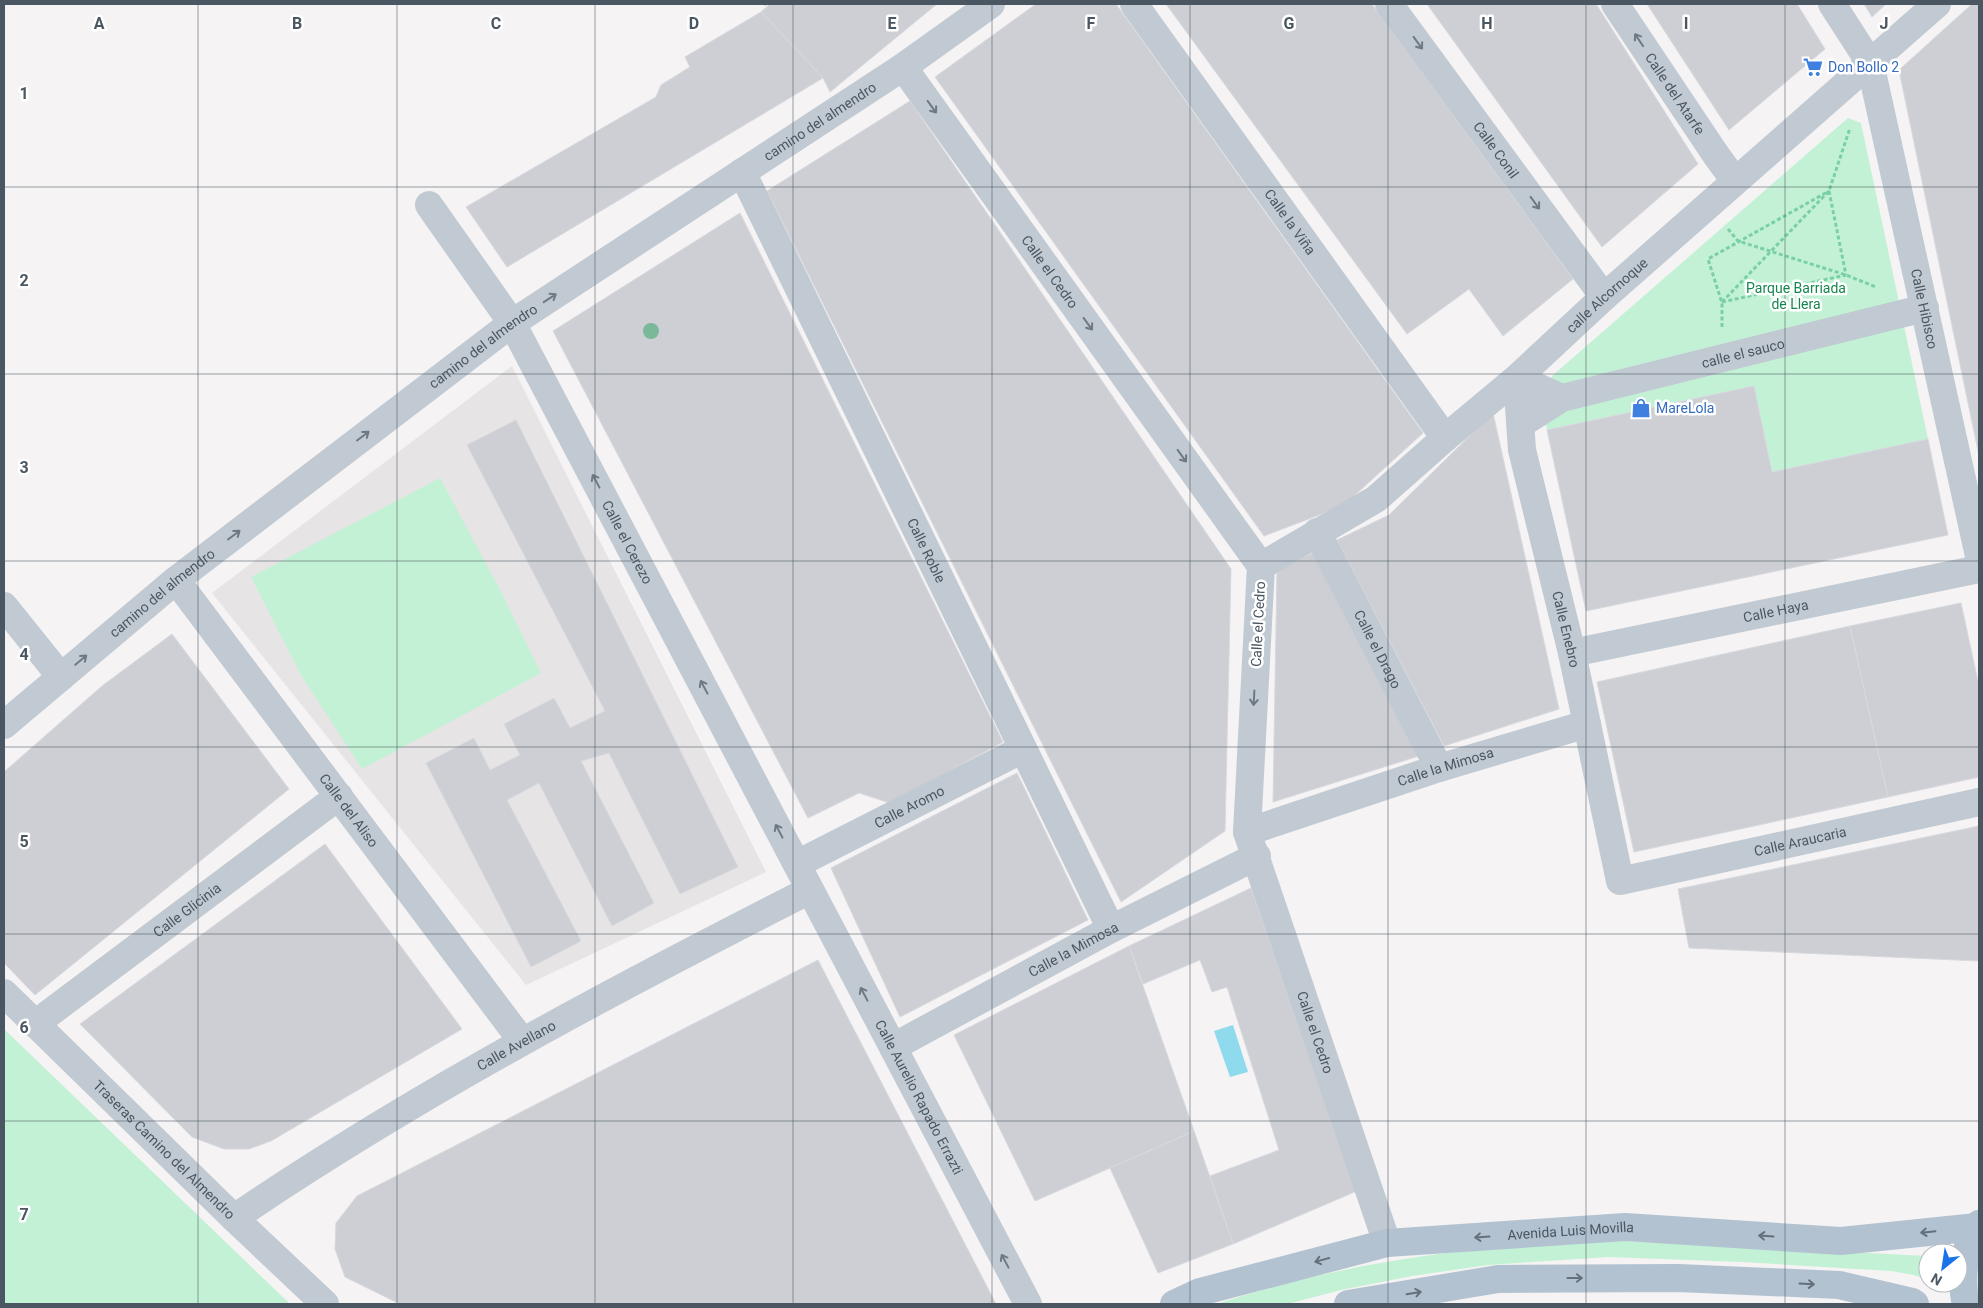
<svg xmlns="http://www.w3.org/2000/svg" width="1983" height="1308" viewBox="0 0 1983 1308" font-family="Roboto,sans-serif">
  <rect width="100%" height="100%" fill="#f5f3f3"/>
  <path fill="#e6e4e5" d="M512,366l254,506 -240,113 -314,-392z"/>
  <g fill="#c3f1d5">
    <path d="M1848,118l13,5 67,316 -156,33 -18,-86 -207,44 -5,-25 10,-29z"/>
    <path d="M440,478l58,108 43,87 -179,96 -61,-94 -50,-98z"/>
    <path d="M4,1029l286,275h-286z"/>
    <path d="M1603,1240l325,16v24l-14,-5 -23,-4 -149,-9 -134,-5 -120,8 -76,11 -71,14 -54,14h-70c125,-42 256,-58 386,-64z"/>
  </g>
  <path fill="#90daee" d="M1233,1025l15,47 -18,5 -16,-46z"/>
  <g fill="#cdcfd5" stroke="#d7d9de">
    <path d="M770,4h167l-107,88 -7,-14 -62,-66z"/>
    <path d="M1036,4h80l307,429 -80,73 -79,30 -329,-459z"/>
    <path d="M1166,4h206l201,275 -70,57 -34,-47 -62,45z"/>
    <path d="M1427,4h169l102,160 -96,83z"/>
    <path d="M1647,4h150l28,45 -96,81z"/>
    <path d="M1864,4h22l-14,13z"/>
    <path d="M1972,4h7v452l-80,-386z"/>
    <path d="M761,12l62,66 -316,189 -41,-60 190,-110 5,-12 29,-18 -5,-10z"/>
    <path d="M910,101l321,468 -6,262 -104,71 -354,-711z"/>
    <path d="M740,213l263,529 -113,61 -31,-10 -51,25 -255,-487z"/>
    <path d="M1754,386l18,86 156,-33 20,96 -362,76 -39,-181z"/>
    <path d="M1493,413l66,296 -115,37 -107,-206 52,-25z"/>
    <path d="M516,420l222,447 -58,27 -71,-141 -28,8 73,142 -42,23 -73,-143 -32,17 74,141 -50,26 -105,-204 48,-25 16,32 30,-15 -16,-31 50,-26 16,30 35,-17 -138,-266z"/>
    <path d="M1315,552l104,204 -146,46 4,-232z"/>
    <path d="M1961,603l18,83v91l-91,20 -38,-171z"/>
    <path d="M1850,626l38,171 -254,55 -37,-170z"/>
    <path d="M172,634l117,155 -254,206 -31,-32v-191l98,-86z"/>
    <path d="M1017,773l71,147 -188,97 -69,-149z"/>
    <path d="M1979,826v135l-290,-13 -11,-59z"/>
    <path d="M325,844l137,185 -191,112 -22,8h-25l-32,-12 -112,-113z"/>
    <path d="M1251,888l106,303 -124,53 -23,-68 69,-26 -52,-163 -15,5 -12,-32 -57,24 -14,-38z"/>
    <path d="M1129,946l65,185 -159,70 -81,-166z"/>
    <path d="M818,960l178,344h-596l-55,-27 -10,-28 1,-26 21,-27z"/>
    <path d="M1194,1131l39,113 -75,29 -48,-105z"/>
  </g>
  <g fill="none" stroke-linecap="round" stroke-linejoin="round">
    <g stroke="#7ad0a6" stroke-width="3" stroke-dasharray="4 2.5" stroke-linecap="butt">
      <path d="M764,4h2"/>
      <path d="M1829,191l17,84"/>
      <path d="M1728,229l10,12 108,34 30,12"/>
      <path d="M1722,302l107,-111 21,-63"/>
      <path d="M1722,302l124,-27"/>
      <path d="M1722,327v-24l-14,-44 121,-68"/>
    </g>
    <g stroke="#c1cad2" stroke-width="28">
      <path id="s1" d="M1134,4l311,434"/>
      <path id="s2" d="M1389,4l215,293"/>
      <path id="s3" d="M1615,4l101,151 19,26"/>
      <path id="s4" d="M1832,4l38,59 109,493"/>
      <path id="s5" d="M903,67l358,499 -14,266 140,411"/>
      <path id="s6" d="M742,172l369,757"/>
      <path id="s7" d="M429,205l83,118 516,981"/>
      <path id="s8" d="M1562,398l-45,-20 5,72 50,203 48,228 359,-79"/>
      <path id="s9" d="M1521,424l41,-26 363,-90"/>
      <path id="s10" d="M1317,532l122,236"/>
      <path id="s11" d="M1261,566l115,-67 69,-61 72,-60 87,-81 333,-293"/>
      <path id="s12" d="M176,580l346,461"/>
      <path d="M4,606l57,71"/>
      <path id="s13" d="M1572,653l407,-84"/>
      <path id="s14" d="M4,725l172,-145 336,-257 391,-256 88,-63"/>
      <path id="s15" d="M1247,832l192,-64 148,-44"/>
      <path id="s16" d="M797,864l226,-115"/>
      <path id="s17" d="M4,993l230,225 91,86"/>
      <path id="s18" d="M35,1024l304,-228"/>
      <path id="s19" d="M893,1047l218,-118 146,-73"/>
      <path id="s20" d="M234,1218c183,-124 379,-228 576,-328"/>
    </g>
    <g stroke="#b3c2d1" stroke-width="28">
      <path id="s21" d="M1174,1304l26,-12 187,-49 238,-16 216,14 136,-14"/>
      <path d="M1348,1304l150,-25 180,-1 161,7 73,17 3,2"/>
      <path d="M1966,1304c-6,-23 -2,-61 13,-80"/>
    </g>
  </g>
  <circle fill="#7bb799" cx="651" cy="331" r="8"/>
  <defs><path id="oneway-shaft" d="M-6 0H5M1.5-3L5.5 0L1.5 3" fill="none" stroke-width="1.6" stroke-linecap="round" stroke-linejoin="round" transform="scale(1.25)"/></defs>
  <g stroke="#6e7983">
    <use href="#oneway-shaft" transform="translate(1639 40) rotate(-124)"/>
    <use href="#oneway-shaft" transform="translate(1418 43) rotate(54)"/>
    <use href="#oneway-shaft" transform="translate(932 107) rotate(54)"/>
    <use href="#oneway-shaft" transform="translate(1535 203) rotate(54)"/>
    <use href="#oneway-shaft" transform="translate(550 298) rotate(-33)"/>
    <use href="#oneway-shaft" transform="translate(1088 324) rotate(54)"/>
    <use href="#oneway-shaft" transform="translate(363 436) rotate(-37)"/>
    <use href="#oneway-shaft" transform="translate(1182 456) rotate(54)"/>
    <use href="#oneway-shaft" transform="translate(596 481) rotate(-118)"/>
    <use href="#oneway-shaft" transform="translate(234 535) rotate(-37)"/>
    <use href="#oneway-shaft" transform="translate(81 660) rotate(-40)"/>
    <use href="#oneway-shaft" transform="translate(704 687) rotate(-118)"/>
    <use href="#oneway-shaft" transform="translate(1254 698) rotate(93)"/>
    <use href="#oneway-shaft" transform="translate(779 831) rotate(-118)"/>
    <use href="#oneway-shaft" transform="translate(864 994) rotate(-118)"/>
    <use href="#oneway-shaft" transform="translate(1005 1261) rotate(-118)"/>
  </g>
  <g stroke="#64717d">
    <use href="#oneway-shaft" transform="translate(1928 1232) rotate(174)"/>
    <use href="#oneway-shaft" transform="translate(1766 1236) rotate(-176)"/>
    <use href="#oneway-shaft" transform="translate(1482 1237) rotate(176)"/>
    <use href="#oneway-shaft" transform="translate(1322 1260) rotate(165)"/>
    <use href="#oneway-shaft" transform="translate(1575 1278)"/>
    <use href="#oneway-shaft" transform="translate(1807 1284) rotate(3)"/>
    <use href="#oneway-shaft" transform="translate(1414 1293) rotate(-10)"/>
  </g>
  <path fill="none" stroke="#4a5661" stroke-width="1" stroke-opacity="0.55" d="M198,4v1300M397,4v1300M595,4v1300M793,4v1300M992,4v1300M1190,4v1300M1388,4v1300M1586,4v1300M1785,4v1300M4,187h1975M4,374h1975M4,561h1975M4,747h1975M4,934h1975M4,1121h1975"/>
  <defs>
    <symbol id="supermarket-bare" viewBox="-9 -9 18 18"><path d="M-6-5.5h2.5l.6 2H6L4.5 2H-2.5L-4.4-4H-6ZM-1.5 3.2a1.3 1.3 0 1 0 .1 0ZM3 3.2a1.3 1.3 0 1 0 .1 0Z" fill="#3f7fe0" stroke="#fff" stroke-width="2.5" paint-order="stroke"/></symbol>
    <symbol id="shop-bare" viewBox="-9 -9 18 18"><path d="M-5-2.5h2.3a2.7 3.5 0 0 1 5.4 0H5L5.5 6h-11ZM-1.5-2.5h3a1.5 2.3 0 0 0-3 0Z" fill="#3f7fe0" stroke="#fff" stroke-width="2.5" paint-order="stroke"/></symbol>
  </defs>
  <g fill-rule="evenodd">
    <use href="#supermarket-bare" x="1799" y="53" width="28" height="28"/>
    <use href="#shop-bare" x="1627" y="394" width="28" height="28"/>
  </g>
  <g text-anchor="middle" stroke-width="5" stroke-linejoin="round" paint-order="stroke">
    <g font-size="14" fill="#366cbe" stroke="#fff" text-anchor="start">
      <text x="1828" y="72">Don Bollo 2</text>
      <text x="1656" y="413">MareLola</text>
    </g>
    <g font-size="14" fill="#4a5661" stroke="#fff">
      <text dy="5" stroke="none"><textPath href="#s3" startOffset="108">Calle del Atarfe</textPath></text>
      <text dy="5" stroke="none"><textPath href="#s14" startOffset="1016">camino del almendro</textPath></text>
      <text dy="5" stroke="none"><textPath href="#s2" startOffset="181">Calle Conil</textPath></text>
      <text dy="5" stroke="none"><textPath href="#s1" startOffset="268">Calle la Viña</textPath></text>
      <text dy="5" stroke="none"><textPath href="#s5" startOffset="252">Calle el Cedro</textPath></text>
      <text dy="5" stroke="none"><textPath href="#s11" startOffset="441">calle Alcornoque</textPath></text>
      <text dy="5" stroke="none"><textPath href="#s4" startOffset="322">Calle Hibisco</textPath></text>
      <text dy="5" stroke="none"><textPath href="#s14" startOffset="611">camino del almendro</textPath></text>
      <text dy="5" stroke="none"><textPath href="#s9" startOffset="235">calle el sauco</textPath></text>
      <text dy="5" stroke="none"><textPath href="#s7" startOffset="392">Calle el Cerezo</textPath></text>
      <text dy="5" stroke="none"><textPath href="#s6" startOffset="421">Calle Roble</textPath></text>
      <text dy="5" stroke="none"><textPath href="#s14" startOffset="206">camino del almendro</textPath></text>
      <text dy="5" stroke="none"><textPath href="#s13" startOffset="208">Calle Haya</textPath></text>
      <text transform="translate(1258 624) rotate(-87)" y="5">Calle el Cedro</text>
      <text dy="5" stroke="none"><textPath href="#s8" startOffset="306">Calle Enebro</textPath></text>
      <text dy="5" stroke="none"><textPath href="#s10" startOffset="132">Calle el Drago</textPath></text>
      <text dy="5" stroke="none"><textPath href="#s15" startOffset="209">Calle la Mimosa</textPath></text>
      <text dy="5" stroke="none"><textPath href="#s16" startOffset="126">Calle Aromo</textPath></text>
      <text dy="5" stroke="none"><textPath href="#s12" startOffset="288">Calle del Aliso</textPath></text>
      <text dy="5" stroke="none"><textPath href="#s8" startOffset="748">Calle Araucaria</textPath></text>
      <text dy="5" stroke="none"><textPath href="#s18" startOffset="190">Calle Glicinia</textPath></text>
      <text dy="5" stroke="none"><textPath href="#s19" startOffset="205">Calle la Mimosa</textPath></text>
      <text dy="5" stroke="none"><textPath href="#s5" startOffset="1092">Calle el Cedro</textPath></text>
      <text dy="5" stroke="none"><textPath href="#s20" startOffset="331">Calle Avellano</textPath></text>
      <text dy="5" stroke="none"><textPath href="#s7" startOffset="1019">Calle Aurelio Rapado Errazti</textPath></text>
      <text dy="5" stroke="none"><textPath href="#s17" startOffset="224">Traseras Camino del Almendro</textPath></text>
      <text dy="5" stroke="none"><textPath href="#s21" startOffset="406">Avenida Luis Movilla</textPath></text>
    </g>
    <g font-size="14" fill="#17864f" stroke="#fff">
      <text x="1796" y="293">Parque Barriada<tspan x="1796" dy="16">de Llera</tspan></text>
    </g>
  </g>
  <g font-size="16" text-anchor="middle" font-weight="bold" fill="#4a5661" stroke="#fff" stroke-width="5" stroke-linejoin="round" paint-order="stroke">
    <text x="99" y="29">A</text>
    <text x="297" y="29">B</text>
    <text x="496" y="29">C</text>
    <text x="694" y="29">D</text>
    <text x="892" y="29">E</text>
    <text x="1091" y="29">F</text>
    <text x="1289" y="29">G</text>
    <text x="1487" y="29">H</text>
    <text x="1686" y="29">I</text>
    <text x="1884" y="29">J</text>
    <text x="24" y="99">1</text>
    <text x="24" y="286">2</text>
    <text x="24" y="473">3</text>
    <text x="24" y="660">4</text>
    <text x="24" y="847">5</text>
    <text x="24" y="1033">6</text>
    <text x="24" y="1220">7</text>
  </g>
  <rect width="1983" height="1308" fill="none" stroke="#4a5661" stroke-width="10"/>
  <g transform="translate(1943 1268) rotate(210)"><circle r="24" fill="#ffffff" stroke="#b7bbc0"/>
  <path d="M0-4L9 19L0 12L-9 19Z" fill="#1a73e8"/>
  <text y="-8" font-size="14" font-weight="bold" text-anchor="middle" fill="#4a5661">N</text>
  </g>
</svg>
